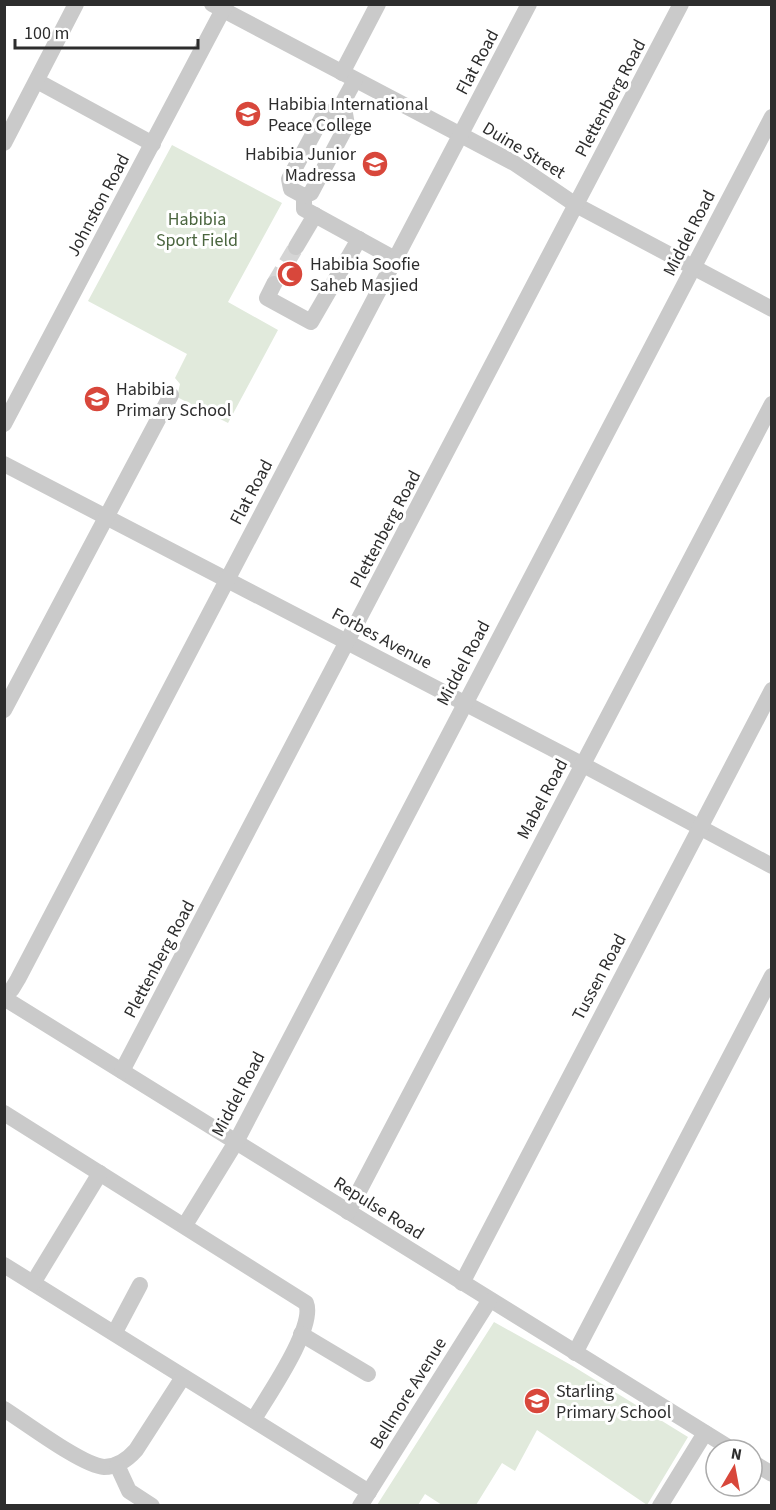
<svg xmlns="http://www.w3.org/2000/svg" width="776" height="1510" viewBox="0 0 776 1510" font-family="'Source Sans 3',sans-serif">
  <rect width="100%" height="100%" fill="#fff"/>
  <g fill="#e1eadc">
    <path d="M172,145l110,58 -54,99 50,28 -50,93 -51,-26 3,-13 -5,-6 12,-24 -99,-53z"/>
    <path d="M494,1322l77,43 117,72 -41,68 -110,-75 -22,41 -13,-8 -26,42h-34l-17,-11 -7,11h-41z"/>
  </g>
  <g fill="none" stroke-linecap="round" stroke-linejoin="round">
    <path stroke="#d5d5d5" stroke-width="16" stroke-dasharray="16 8" stroke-linecap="butt" d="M274,284l22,-37"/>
    <g stroke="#cacaca" stroke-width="16">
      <path d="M212,4l302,159 62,42 196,104"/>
      <path d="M342,73l36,-69"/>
      <path d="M355,80l-12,22 4,23 -36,68 -7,3v13l91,50"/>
      <path d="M37,81l116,63"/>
      <path d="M4,143l72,-139"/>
      <path d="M304,196l-13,-7 -2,-10 35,-65 18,-5"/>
      <path d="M296,247l19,-32"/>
      <path d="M274,284l-7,14 44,24 48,-83"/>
      <path d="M4,424l222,-420"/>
      <path d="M4,464l570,296 198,106"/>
      <path d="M4,710l167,-315"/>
      <path d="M4,995l8,-6 6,-10 511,-975"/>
      <path d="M4,998l729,452"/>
      <path d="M122,1071l559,-1067"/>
      <path d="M4,1113l302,190c10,24 -39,94 -52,116"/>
      <path d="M348,1212l424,-808"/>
      <path d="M185,1225l51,-83 536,-1025"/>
      <path d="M4,1265l365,227"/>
      <path d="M33,1283l67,-110"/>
      <path d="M462,1283l310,-593"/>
      <path d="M115,1332l25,-47"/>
      <path d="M301,1334l67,40"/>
      <path d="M575,1353l197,-377"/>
      <path d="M4,1409c22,14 79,57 100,58 14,0 24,-8 32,-17l47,-73"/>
      <path d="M752,1462l20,12"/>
      <path d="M117,1465l12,26 23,15"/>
      <path d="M360,1506l129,-205"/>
      <path d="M660,1506l45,-73"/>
    </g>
  </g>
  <defs>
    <symbol id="university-disc" viewBox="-11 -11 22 22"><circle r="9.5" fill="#d8473b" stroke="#fff"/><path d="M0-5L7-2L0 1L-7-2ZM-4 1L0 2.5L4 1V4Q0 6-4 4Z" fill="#fff"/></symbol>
    <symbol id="school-disc" viewBox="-11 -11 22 22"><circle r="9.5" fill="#d8473b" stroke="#fff"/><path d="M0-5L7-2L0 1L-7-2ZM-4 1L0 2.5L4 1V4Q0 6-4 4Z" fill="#fff"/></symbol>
    <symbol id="mosque-disc" viewBox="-11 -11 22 22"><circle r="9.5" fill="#d8473b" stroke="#fff"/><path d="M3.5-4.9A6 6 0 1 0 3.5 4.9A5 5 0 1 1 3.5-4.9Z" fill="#fff"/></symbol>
  </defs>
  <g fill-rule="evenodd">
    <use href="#university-disc" x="233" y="99" width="30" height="30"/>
    <use href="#school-disc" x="360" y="149" width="30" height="30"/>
    <use href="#mosque-disc" x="275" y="259" width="30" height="30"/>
    <use href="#school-disc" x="82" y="384" width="30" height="30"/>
    <use href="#school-disc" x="522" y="1386" width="30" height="30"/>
  </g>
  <g text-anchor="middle" stroke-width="6" stroke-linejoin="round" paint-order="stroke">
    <g font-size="18" fill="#2d2d2d" stroke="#fff">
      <text transform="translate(477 62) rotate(-62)" y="6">Flat Road</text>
      <text transform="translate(610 98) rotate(-62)" y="6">Plettenberg Road</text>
      <text transform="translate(524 150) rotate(31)" y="6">Duine Street</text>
      <text transform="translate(98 205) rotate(-62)" y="6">Johnston Road</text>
      <text transform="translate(689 233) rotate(-63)" y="6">Middel Road</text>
      <text transform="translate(251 492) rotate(-62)" y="6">Flat Road</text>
      <text transform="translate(385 529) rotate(-62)" y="6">Plettenberg Road</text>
      <text transform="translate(382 638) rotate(28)" y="6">Forbes Avenue</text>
      <text transform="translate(463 663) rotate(-62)" y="6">Middel Road</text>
      <text transform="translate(542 799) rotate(-62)" y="6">Mabel Road</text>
      <text transform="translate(159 959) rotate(-62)" y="6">Plettenberg Road</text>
      <text transform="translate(599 977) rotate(-62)" y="6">Tussen Road</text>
      <text transform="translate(238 1094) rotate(-62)" y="6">Middel Road</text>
      <text transform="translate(379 1208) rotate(32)" y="6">Repulse Road</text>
      <text transform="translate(408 1393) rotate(-58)" y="6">Bellmore Avenue</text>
    </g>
    <g font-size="18" fill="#2d2d2d" stroke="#fff" text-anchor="start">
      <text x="268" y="110">Habibia International<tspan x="268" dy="21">Peace College</tspan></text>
      <text x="356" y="160" text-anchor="end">Habibia Junior<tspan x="356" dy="21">Madressa</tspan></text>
      <text x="310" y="270">Habibia Soofie<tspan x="310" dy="21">Saheb Masjied</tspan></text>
      <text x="116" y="395">Habibia<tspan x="116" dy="21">Primary School</tspan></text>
      <text x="556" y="1397">Starling<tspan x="556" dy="21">Primary School</tspan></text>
    </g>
    <g font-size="18" fill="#4a653e" stroke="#fff">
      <text x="197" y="225">Habibia<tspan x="197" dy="21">Sport Field</tspan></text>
    </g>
  </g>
  <rect width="776" height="1510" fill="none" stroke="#2d2d2d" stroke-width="12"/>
  <g transform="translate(734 1468) rotate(10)"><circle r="28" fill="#ffffff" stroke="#ababab" stroke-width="1.5"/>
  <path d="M0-4.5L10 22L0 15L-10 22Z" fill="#d8473b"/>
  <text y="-9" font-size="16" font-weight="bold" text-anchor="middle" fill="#2d2d2d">N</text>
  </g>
  <path d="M15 39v9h183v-9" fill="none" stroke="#2d2d2d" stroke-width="3"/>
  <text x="24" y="39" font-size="18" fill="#2d2d2d" stroke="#ffffff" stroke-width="4.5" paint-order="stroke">100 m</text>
</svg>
